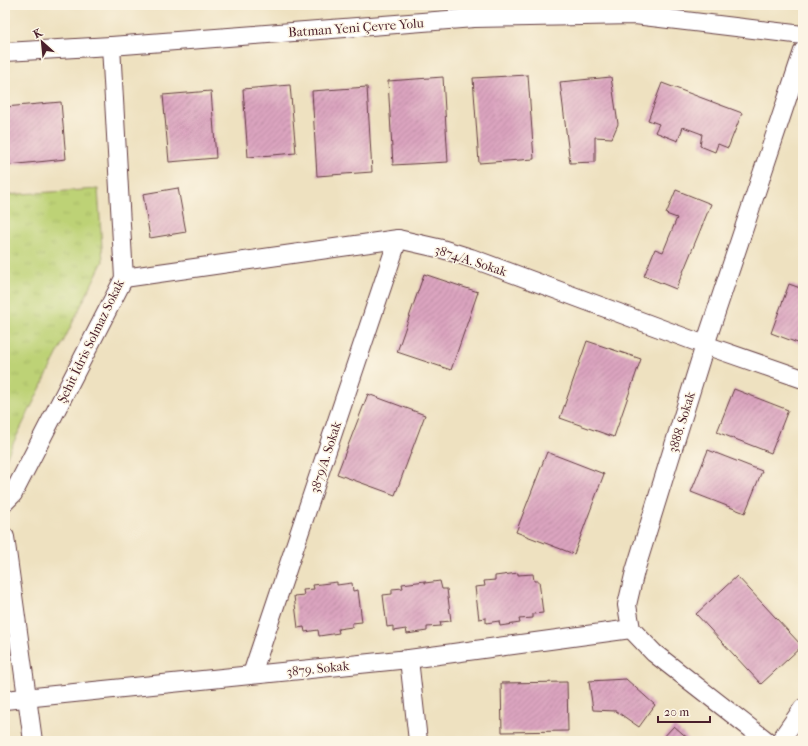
<svg xmlns="http://www.w3.org/2000/svg" width="808" height="746" viewBox="0 0 808 746" font-family="'IM FELL French Canon',serif">
  <defs>
    <pattern id="grass-tufts" width="24" height="20" patternUnits="userSpaceOnUse"><rect width="24" height="20" fill="#bdd276"/><path d="M3 7l-1-3M5 7V3M7 7l1-3M15 17l-1-3M17 17v-4M19 17l1-3" fill="none" stroke="#a4b466"/></pattern>
    <pattern id="building-hatch" width="6" height="6" patternUnits="userSpaceOnUse"><rect width="6" height="6" fill="#dba4bf"/><path d="M-1 1l2-2M0 6l6-6M5 7l2-2" fill="none" stroke="#b4859b"/></pattern>
  </defs>
  <rect width="100%" height="100%" fill="#fcf5e5"/>
  <filter id="ink" filterUnits="userSpaceOnUse"><feTurbulence type="fractalNoise" baseFrequency=".025" numOctaves="2"/><feDisplacementMap in="SourceGraphic" scale="8" xChannelSelector="R" yChannelSelector="G"/><feConvolveMatrix kernelMatrix="1 2 1 2 8 2 1 2 1" color-interpolation-filters="sRGB"/></filter>
  <filter id="wash" filterUnits="userSpaceOnUse"><feTurbulence type="fractalNoise" baseFrequency=".012" numOctaves="4" result="noise"/><feDisplacementMap in="SourceGraphic" scale="16" xChannelSelector="R" yChannelSelector="G"/><feGaussianBlur stdDeviation="0.9" result="paint"/><feColorMatrix in="noise" values="0 0 0 0 0 0 0 0 0 0 0 0 0 0 0 0 0 1.4 0 .05"/><feComposite in="paint" operator="in"/></filter>
  <g filter="url(#wash)">
    <rect width="100%" height="100%" fill="#eee1c0"/>
    <path fill="url(#grass-tufts)" stroke="#847850" d="M98,189l5,72 -98,199v-265z"/>
    <g id="blocks">
      <g fill="url(#building-hatch)">
        <path d="M528,75l6,84 -55,4 -6,-85z"/>
        <path d="M443,77l5,85 -55,3 -5,-84z"/>
        <path d="M611,77l7,47 -6,14 -17,-1v25l-25,1 -10,-81z"/>
        <path d="M662,83l80,30 -14,35 -10,-4 -3,8 -15,-6 2,-12 -19,-7 -5,14 -23,-9 4,-8 -11,-4z"/>
        <path d="M290,85l6,68 -48,4 -5,-68z"/>
        <path d="M367,87l5,85 -55,4 -5,-85z"/>
        <path d="M211,91l5,67 -47,4 -6,-67z"/>
        <path d="M61,102l5,57 -57,6 -4,-58z"/>
        <path d="M178,188l8,44 -36,6 -7,-44z"/>
        <path d="M676,190l35,14 -35,85 -32,-13 11,-27 8,3 14,-34 -11,-4z"/>
        <path d="M424,274l54,18 -27,78 -54,-18z"/>
        <path d="M789,284l14,5v56l-32,-12z"/>
        <path d="M587,341l54,18 -27,78 -54,-19z"/>
        <path d="M734,389l54,21 -17,43 -54,-21z"/>
        <path d="M368,394l57,21 -30,80 -58,-21z"/>
        <path d="M708,450l54,21 -17,42 -54,-21z"/>
        <path d="M547,452l57,22 -30,80 -58,-22z"/>
        <path d="M518,573v2l15,-1 1,7h5l4,32 -10,1v4l-14,1 1,4 -20,3 -1,-5 -13,2v-5l-7,1 -4,-32 10,-1 -1,-5 11,-1v-4z"/>
        <path d="M737,576l65,70 -41,38 -65,-70z"/>
        <path d="M425,581v2l15,-2 2,8h5l4,32 -11,1 1,4 -14,1v4l-20,3 -1,-5 -13,2v-5l-6,1 -4,-32 9,-1v-5l11,-1 -1,-4z"/>
        <path d="M337,582v3l15,-2 1,8 5,-1 4,32 -10,1v4l-14,2 1,4 -20,3 -1,-6 -13,2 -1,-5 -6,1 -4,-32 10,-1 -1,-5 11,-1 -1,-4z"/>
        <path d="M626,679l29,26 -16,22 -23,-16 -23,-1 -4,-29z"/>
        <path d="M567,682l1,49 -66,1 -1,-49z"/>
        <path d="M674,726l17,15h-31z"/>
      </g>
    </g>
  </g>
  <g filter="url(#ink)">
    <use href="#blocks" fill-opacity="0" stroke="#633c41" stroke-width="1"/>
    <g fill="none" stroke-linecap="round" stroke-linejoin="round">
      <defs>
        <g id="minor">
          <path d="M5,52l106,-6 363,-28 161,-3 168,20"/>
          <path d="M124,278l274,-39 44,10 29,9 234,87 98,34"/>
          <path d="M5,502l8,-8 111,-216 -13,-232"/>
          <path d="M5,537l28,204"/>
          <path d="M409,659l9,82"/>
          <path d="M252,674l146,-435"/>
          <path d="M5,700l404,-41 222,-30"/>
          <path d="M767,741l-113,-88 -23,-24 -4,-24 8,-34 70,-226 98,-294"/>
          <path d="M780,741l23,-33"/>
        </g>
      </defs>
      <use href="#minor" stroke="#633c41" stroke-width="20"/>
      <use href="#minor" stroke="#fff" stroke-width="18"/>
    </g>
  </g>
  <g text-anchor="middle" stroke-width="3" stroke-linejoin="round" paint-order="stroke">
    <g font-size="13" fill="#4a1f2b" stroke="#fcf5e5">
      <text transform="translate(356 27) rotate(-4)" y="5">Batman Yeni Çevre Yolu</text>
      <text transform="translate(471 260) rotate(18)" y="5">3874/A. Sokak</text>
      <text transform="translate(90 341) rotate(-64)" y="5">Şehit İdris Solmaz Sokak</text>
      <text transform="translate(681 422) rotate(-73)" y="5">3888. Sokak</text>
      <text transform="translate(325 457) rotate(-72)" y="5">3879/A. Sokak</text>
      <text transform="translate(318 668) rotate(-6)" y="5">3879. Sokak</text>
    </g>
  </g>
  <rect width="808" height="746" fill="none" stroke="#fcf5e5" stroke-width="20"/>
  <g transform="translate(42 42) rotate(333)" stroke="#fcf5e5" stroke-width="3" paint-order="stroke">
  <path d="M0-3L7 15L0 10L-7 15Z" fill="#4a1f2b"/>
  <text y="-6" font-size="11" font-weight="bold" text-anchor="middle" fill="#4a1f2b">K</text>
  </g>
  <path d="M658 716v6h52v-6" fill="none" stroke="#4a1f2b" stroke-width="2"/>
  <text x="664" y="716" font-size="12" fill="#4a1f2b" stroke="#fcf5e5" stroke-width="3" paint-order="stroke">20 m</text>
</svg>
